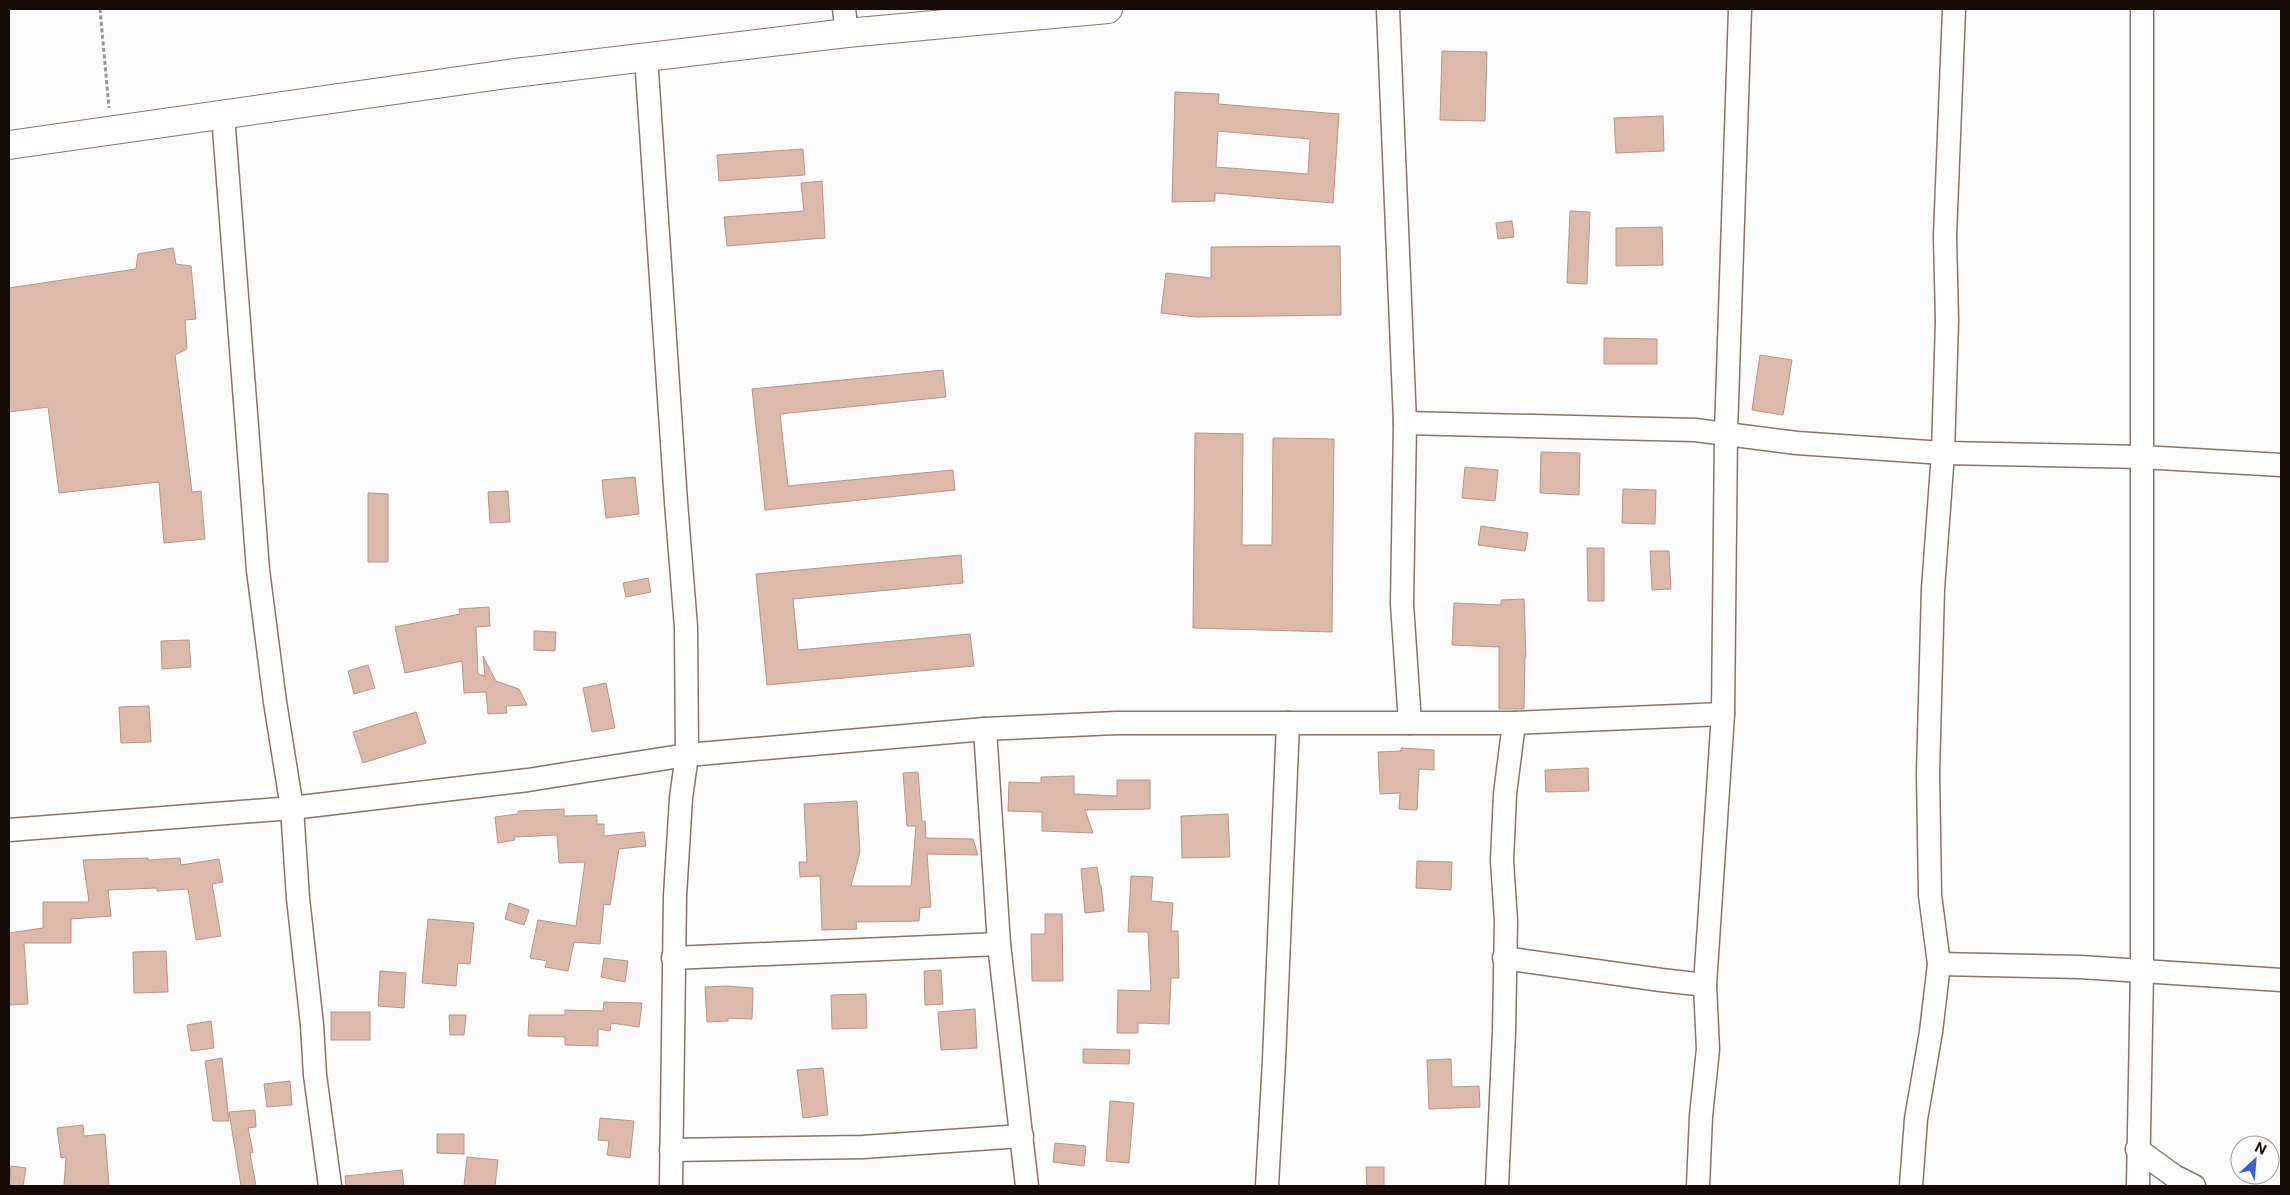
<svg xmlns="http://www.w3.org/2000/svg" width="2290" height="1195" viewBox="0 0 2290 1195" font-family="Inter,sans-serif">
  <rect width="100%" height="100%" fill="#fbfbfb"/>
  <g fill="#dcb9a9" stroke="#b79687" fill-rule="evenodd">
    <path d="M1442,51l45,1 -2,69 -45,-1z"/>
    <path d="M1175,92l44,2 -1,10 121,10 -6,89 -118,-10v8l-43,1zM1218,131l92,8 -2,35 -92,-7z"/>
    <path d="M1663,116l1,35 -48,2 -2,-35z"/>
    <path d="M803,149l2,26 -86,6 -2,-26z"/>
    <path d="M822,181l3,57 -98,8 -3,-29 80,-6 -3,-28z"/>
    <path d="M1570,211l20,1 -3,72 -20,-1z"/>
    <path d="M1512,221l2,16 -16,2 -2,-16z"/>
    <path d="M1662,227l1,38 -47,1v-38z"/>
    <path d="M1340,246l1,69 -145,2 -35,-4 5,-40 45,5v-31z"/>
    <path d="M173,248l3,16 15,2 5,53 -11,1 2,29 -12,6 17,137 9,-1 4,48 -41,4 -5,-61 -100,11 -11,-86 -39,5v-124l127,-19 2,-15z"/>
    <path d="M1604,338l53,1v25h-53z"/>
    <path d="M1760,355l32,5 -9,55 -31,-5z"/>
    <path d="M943,370l3,27 -166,17 8,72 165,-16 2,20 -190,20 -13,-121z"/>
    <path d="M1195,433l48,1 -1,111h30l1,-107 61,1 -2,193 -139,-4z"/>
    <path d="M1541,452l39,1 -1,42 -39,-2z"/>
    <path d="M1465,467l33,3 -3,31 -33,-3z"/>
    <path d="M635,477l4,37 -33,4 -4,-38z"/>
    <path d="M1623,489l33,1 -1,34 -33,-1z"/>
    <path d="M508,491l2,31 -20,1 -2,-31z"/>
    <path d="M368,493l20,1v68h-20z"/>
    <path d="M1481,526l47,7 -3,18 -47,-6z"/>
    <path d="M1587,548h17v53h-16z"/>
    <path d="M1650,551h19l2,38 -19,1z"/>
    <path d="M961,555l2,28 -170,16 5,51 172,-16 4,32 -207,19 -11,-111z"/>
    <path d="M648,578l3,14 -25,5 -3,-14z"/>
    <path d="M1524,599l2,58h-1l-1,52h-25v-62l-47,-2 2,-42 47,2v-5z"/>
    <path d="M489,607l1,19 -14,1 2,47 7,2 -2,-20 13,25 23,8 8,16 -21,1 1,7 -19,1 -2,-22 -22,1 -2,-32 -57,12 -10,-46 65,-13 -1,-5z"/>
    <path d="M534,631l22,1 -1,19 -21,-1z"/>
    <path d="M189,640l2,27 -29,2 -1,-28z"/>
    <path d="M368,665l7,23 -21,6 -6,-23z"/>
    <path d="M606,683l9,45 -23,4 -9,-44z"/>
    <path d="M149,706l2,36 -30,1 -2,-36z"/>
    <path d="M416,712l10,31 -63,20 -10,-31z"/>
    <path d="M1401,748l33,2v20l-15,-1 -2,41 -18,-1 1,-16 -20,1 -2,-42 23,-1z"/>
    <path d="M1588,768l1,23 -43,1 -1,-22z"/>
    <path d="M918,772l4,49h3l1,17 47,1 5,16 -51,-1 4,53 -11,1 -1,13 -63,1 1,7 -35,1 -2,-54 -20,1 -1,-15h8l-3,-58 53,-3 3,51 -9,34h60l5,-60h-9l-4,-53z"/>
    <path d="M1074,776v18l43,2v-16h33v29l-65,1 8,23 -51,-2v-19l-34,-1 1,-29 32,1v-6z"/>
    <path d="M564,809v7l33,-1v9h7v12l40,-4 2,14 -27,3 -9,56 -6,-1 -4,40 -26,-2 -6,29 -23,-4 2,-6 -17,-3 8,-38 38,6 9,-64 -26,1 -2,-28 -43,2 1,3 -17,3 -3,-26 23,-3v-3z"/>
    <path d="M1228,814l2,43 -48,1 -1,-42z"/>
    <path d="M148,858v2l32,-2 1,7 38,-6 4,23 -11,2 9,52 -25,4 -8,-51 -31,2v-3l-49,2 3,26 -40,3v24h-47l4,61 -19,1v-72l34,-5v-26h46l-6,-42z"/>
    <path d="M1417,861l35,1 -1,28 -35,-2z"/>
    <path d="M1097,867l3,18h1l3,26 -19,2 -4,-44z"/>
    <path d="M1131,876l22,1 -2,24 22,2 -2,28h7l1,47h-8l-2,46 -31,-1v10h-21l1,-43 33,1 -3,-59h-20z"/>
    <path d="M509,903l20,7 -5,15 -19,-6z"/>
    <path d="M1045,914h17l1,67h-31l-1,-47h14z"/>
    <path d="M428,919l46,4 -4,41 -12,-1 -2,23 -34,-3z"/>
    <path d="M166,951l2,41 -34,1 -1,-41z"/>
    <path d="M604,958l24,3 -3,21 -24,-5z"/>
    <path d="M941,970l2,34 -18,1 -1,-34z"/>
    <path d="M380,971l26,2 -2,35 -26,-2z"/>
    <path d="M726,986l27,2 -1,31 -24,-1v3l-21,1 -2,-35z"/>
    <path d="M866,994l1,34 -35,1 -1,-34z"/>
    <path d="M604,1002l38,1 -3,24 -28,-4 -1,8 -12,-2v17l-33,-1v-8l-37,-1 1,-21h36v-5l38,1z"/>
    <path d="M975,1009l2,39 -36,2 -3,-38z"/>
    <rect x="331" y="1012" width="39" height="28"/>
    <path d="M449,1015h17l-2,20h-14z"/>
    <path d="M211,1021l3,27 -23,3 -4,-26z"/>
    <path d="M1083,1049l47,1 -1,14 -46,-1z"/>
    <path d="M222,1058l7,63h-16l-8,-60z"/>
    <path d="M1451,1059l1,28 27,-1 1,21 -51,2 -2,-49z"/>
    <path d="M823,1068l5,47 -25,3 -6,-48z"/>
    <path d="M290,1081l2,24 -25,2 -3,-23z"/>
    <path d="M1110,1101l24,2 -5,60 -23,-2z"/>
    <path d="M255,1110l1,17 -8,1 5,24 -3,1 6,33h-15l-12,-74z"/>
    <path d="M600,1118l34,3 -4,37 -23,-3 2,-14 -11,-1z"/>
    <path d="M83,1125l1,11 21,-2 4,52h-45l2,-29 -5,1 -4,-30z"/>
    <path d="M437,1134h27v20l-27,-1z"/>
    <path d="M1055,1143l31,3 -2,20 -31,-4z"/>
    <path d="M467,1157l31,3 -3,26h-31z"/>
    <path d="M11,1166l15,2 -3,18h-14z"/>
    <path d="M1366,1167h18v19h-17z"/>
    <path d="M402,1170l2,16h-58l-1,-10z"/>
  </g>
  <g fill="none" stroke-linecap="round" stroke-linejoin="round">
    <defs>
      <g id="minor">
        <path d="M844,9l3,24"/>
        <path d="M1388,9l17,414 -3,181 8,119"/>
        <path d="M646,57l30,445 10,125 1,128 -6,43 -6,98 -4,290"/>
        <path d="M223,115l35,455 17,132 17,106 6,90 14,127 3,50 15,111"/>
        <path d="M1405,423l290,7 102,13 146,10 199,4 139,8"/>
        <path d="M985,729l14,215 28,242"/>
        <path d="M9,830l283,-22 236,-28 159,-25 298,-26 132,-6h397l209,-9"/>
        <path d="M673,958l326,-14"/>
        <path d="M1504,958l157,22 44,5"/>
        <path d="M1939,964l141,3 201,13"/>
        <path d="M2137,1149l37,27 20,10"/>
        <path d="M671,1150l192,-3 159,-11"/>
        <path d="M1267,1186l7,-126 14,-337"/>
        <path d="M1497,1186l7,-154 2,-111 -4,-60 3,-67 9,-71"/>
        <path d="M1698,1186l3,-70 7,-67 -3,-64 18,-271 3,-281 14,-424"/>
        <path d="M1911,1186l5,-67 15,-87 8,-68 -9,-69 -2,-122 5,-184 10,-136 4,-132 -2,-85 9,-227"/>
        <path d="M2138,1186l4,-215v-962"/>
      </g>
      <path id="primary" d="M9,145l498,-71 340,-41 261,-24"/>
    </defs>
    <use href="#minor" stroke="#907162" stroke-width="25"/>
    <use href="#primary" stroke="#907162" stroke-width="30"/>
    <path stroke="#999492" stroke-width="3" stroke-dasharray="4 2.5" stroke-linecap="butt" d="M100,9l9,99"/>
    <use href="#minor" stroke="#fff" stroke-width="22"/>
    <use href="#primary" stroke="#fff" stroke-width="28"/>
  </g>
  <rect width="2290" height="1195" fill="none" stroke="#150a05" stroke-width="20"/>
  <g transform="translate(2255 1160) rotate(26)"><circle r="24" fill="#fbfbfb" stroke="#9f9b99"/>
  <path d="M0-4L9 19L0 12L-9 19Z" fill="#3e60d2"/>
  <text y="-8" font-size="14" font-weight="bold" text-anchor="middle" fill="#150a05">N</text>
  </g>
</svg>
